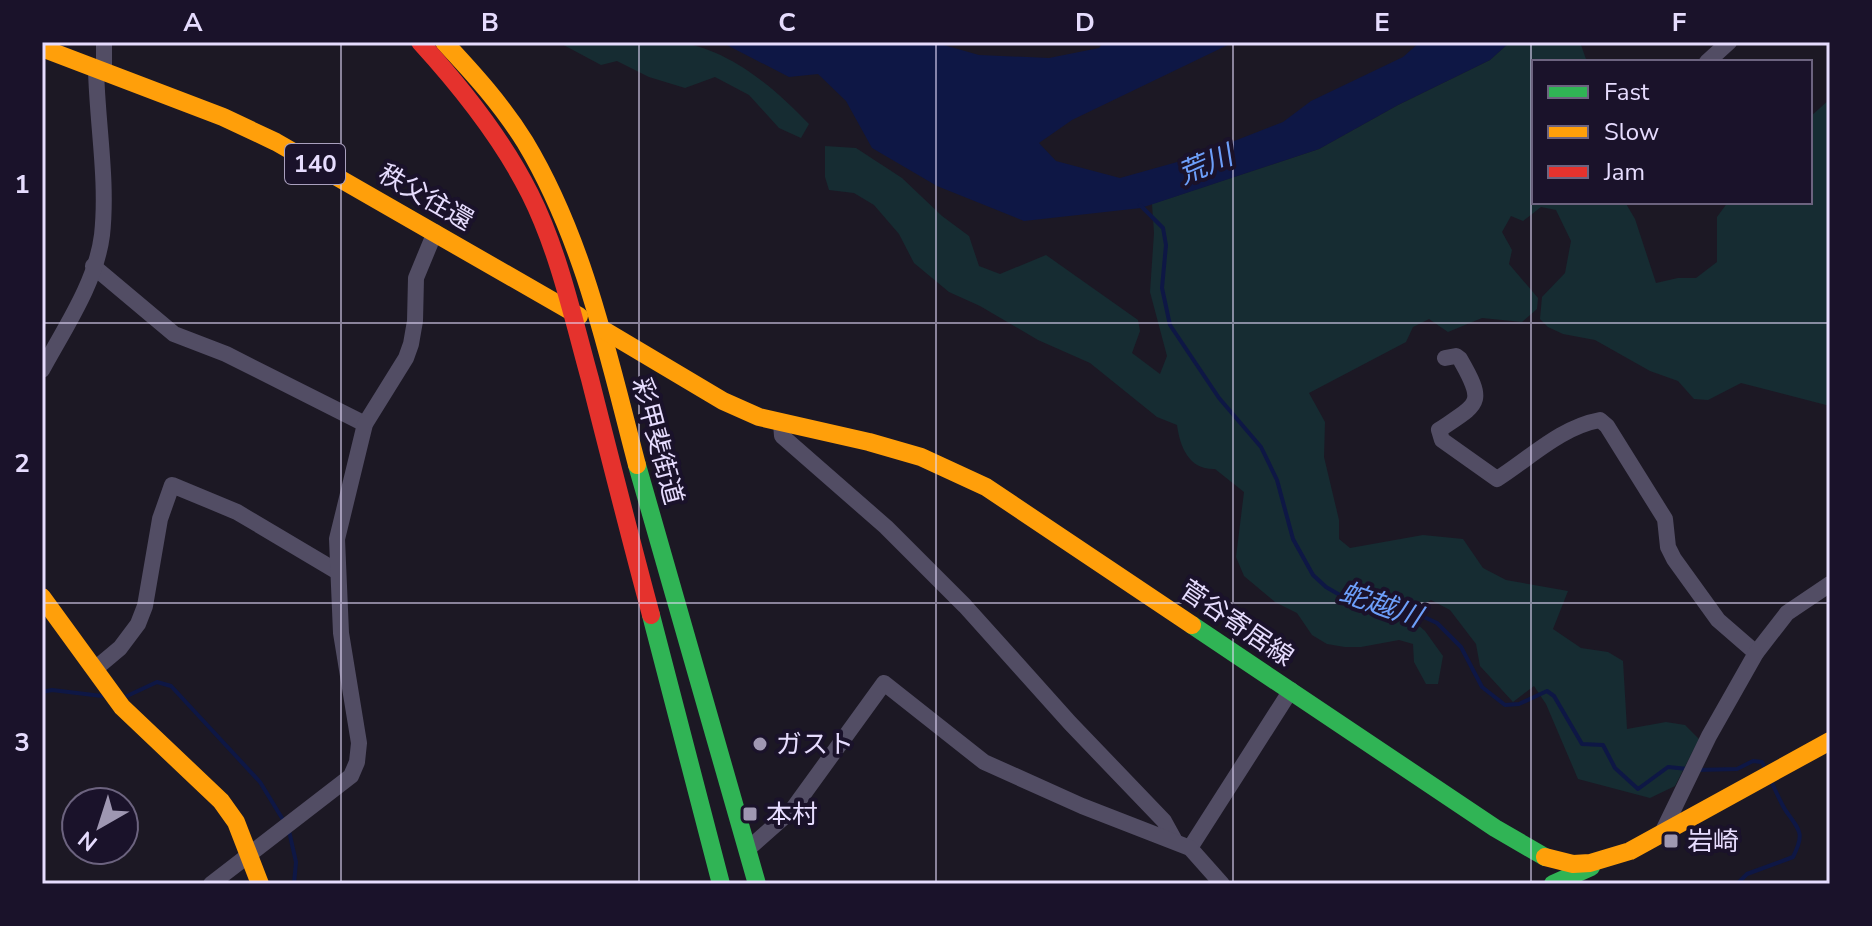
<svg xmlns="http://www.w3.org/2000/svg" width="1872" height="926" viewBox="0 0 1872 926" font-family="'Nunito Sans','Noto Sans JP',sans-serif">
  <rect width="100%" height="100%" fill="#1c1824"/>
  <g fill="#162c32">
    <path d="M558,42c38,0 79,-4 117,0 52,5 100,46 134,82l-8,14 -22,-10 -30,-33 -34,-18 -30,11 -36,-11 -32,-16 -16,4z"/>
    <path d="M1510,42h70l7,20h-53v140h91l10,17 21,64 22,-5h18l21,-16v-45l11,-15h82v-85l20,-18v307l-89,-23 -33,17 -14,-1 -16,-18 -28,-10 -55,-31 -32,-6 -15,-7 -8,-8 2,-22 23,-24 6,-32 -15,-31 -15,-3 -18,14 -12,-5 -9,16 10,18 -3,14 29,34 -1,11 -15,13 -40,-4 -34,14 -19,-13 -16,8 -7,15 -97,51 16,29 -1,35 15,63v19l11,9 73,-13 40,4 20,29 23,12 62,11 -15,38 28,19 27,4 15,9 4,68 39,-7 19,3 14,14 -24,47 -25,12 -72,-19 -32,-75 -12,-18 -21,16 -33,-36 -4,-22 -26,-34 -19,-10 -23,16 17,15 18,25 -5,28h-12l-12,-22 -1,-18 -14,-4 -38,7h-16l-18,-3 -15,-9 -15,-22 -22,-11 -31,-26 -8,-19 8,-65 -29,-23c-26,1 -35,-22 -38,-44l-20,-8 -67,-54 -52,-23 -58,-34 -31,-14 -35,-29 -15,-29 -25,-29 -20,-12 -25,-3 -4,-13v-31l31,2 46,30 40,38 27,20 10,30 21,8 46,-19 92,65 2,11 -8,22 28,21 7,-18 -17,-64 4,-59 -2,-29 167,-55 79,-44 92,-45z"/>
  </g>
  <path fill="#0e1745" d="M721,42h212l46,13 70,3 50,-10 5,-6h130l-162,78 -33,23 17,18 64,17 68,-19 95,-37 28,-21 92,-44 17,-15h90l-20,18 -92,45 -79,44 -178,59 -117,13 -87,-35 -65,-38 -26,-47 -28,-27 -29,3z"/>
  <g fill="none" stroke-linecap="round" stroke-linejoin="round">
    <g stroke="#0e1745" stroke-width="4">
      <path d="M1140,205l23,23 3,17 -4,43 8,37 49,73 42,49 16,33 16,59 20,36 13,12 19,11 38,5 28,8 26,12 24,24 21,40 23,18 14,-1 28,-13 7,5 28,48 21,1 12,23 23,21 30,-22 20,2"/>
      <path d="M42,692l10,-2 50,6"/>
      <path d="M127,696l30,-14 14,4 89,96 25,41"/>
      <path d="M1697,770l40,-1 16,-8 9,1 2,4"/>
      <path d="M289,831l7,31 -2,22"/>
      <path d="M1737,884l10,-10 46,-17c12,-24 7,-26 -7,-46 -6,-9 -10,-20 -15,-30"/>
    </g>
    <g stroke="#524d64" stroke-width="16">
      <path d="M1707,62l22,-20"/>
      <path d="M104,70v-28"/>
      <path d="M93,266l81,68 52,20 139,70"/>
      <path d="M1445,358l11,-2 4,3c26,45 19,44 -21,71l3,10 55,39c33,-21 64,-52 103,-59l7,6 58,93 3,28 6,12 44,61 38,33"/>
      <path d="M42,370c22,-41 54,-87 60,-135 6,-55 -5,-112 -6,-167"/>
      <path d="M781,423l1,13 104,91 79,79 105,117 94,98 11,20"/>
      <path d="M95,669l25,-21 18,-24 7,-18 15,-87 12,-34 65,27 101,60"/>
      <path d="M1662,833l47,-97 47,-83 31,-40 43,-29"/>
      <path d="M1190,848l101,-158"/>
      <path d="M748,849l44,-39 92,-127 100,79 98,44 108,42 32,36"/>
      <path d="M211,884l140,-108 6,-14 2,-19 -18,-110 -4,-94 28,-115 41,-66 5,-14 4,-23 1,-43 19,-46"/>
    </g>
    <g stroke="#30b455" stroke-width="18">
      <path d="M637,465l120,419"/>
      <path d="M651,615l70,269"/>
      <path d="M1192,625l303,203 50,29"/>
      <path d="M1553,884l38,-17"/>
    </g>
    <g stroke="#ff9f0a" stroke-width="18">
      <path d="M444,42c30,32 58,63 81,100 59,98 83,213 112,323"/>
      <path d="M42,48l181,69 53,25 303,174"/>
      <path d="M602,329l121,72 36,16 110,25 52,15 65,30 206,138"/>
      <path d="M42,597l80,110 99,94 15,21 24,62"/>
      <path d="M1545,857l28,7 17,-1 40,-12 200,-110"/>
    </g>
    <path stroke="#e5322d" stroke-width="18" d="M420,42c42,46 82,96 110,152 29,58 43,124 60,185 20,79 40,158 61,236"/>
  </g>
  <path fill="none" stroke="#e6dcfe" stroke-width="2" stroke-opacity="0.55" d="M341,42v842M639,42v842M936,42v842M1233,42v842M1531,42v842M42,323h1788M42,603h1788"/>
  <g fill="#9f97b2" stroke="#1a122a" stroke-width="3">
    <circle cx="760" cy="744" r="8"/>
    <rect x="742" y="806" width="16" height="16" rx="4"/>
    <rect x="1663" y="833" width="16" height="16" rx="4"/>
  </g>
  <g text-anchor="middle" stroke-width="8" stroke-linejoin="round" paint-order="stroke">
    <rect fill="#1a122a" stroke="#a99fbe" stroke-width="2" x="285" y="144" width="60" height="40" rx="6"/>
    <g font-size="24" font-weight="bold" fill="#e6dcfe">
      <text x="315" y="172">140</text>
    </g>
    <g font-size="26" fill="#e6dcfe" stroke="#1a122a">
      <text transform="translate(426 197) rotate(30)" y="9">秩父往還</text>
      <text transform="translate(658 441) rotate(75)" y="9">彩甲斐街道</text>
      <text transform="translate(1237 623) rotate(34)" y="9">菅谷寄居線</text>
    </g>
    <g font-size="26" fill="#e6dcfe" stroke="#1a122a" text-anchor="start">
      <text x="776" y="753">ガスト</text>
      <text x="766" y="823">本村</text>
      <text x="1687" y="850">岩崎</text>
    </g>
    <g font-size="28" font-style="italic" fill="#6d9ffa" stroke="#1a122a">
      <text transform="translate(1205 164) rotate(-23)" y="10">荒川</text>
      <text transform="translate(1381 604) rotate(19)" y="10">蛇越川</text>
    </g>
  </g>
  <rect width="1872" height="926" fill="none" stroke="#1a122a" stroke-width="88"/>
  <rect x="1532" y="60" width="280" height="144" fill="#1a122a" stroke="#6c637f" stroke-width="2"/>
  <rect x="1548" y="86" width="40" height="12" fill="#30b455" stroke="#6c637f" stroke-width="2"/>
  <text x="1604" y="100" font-size="24" fill="#e6dcfe">Fast</text>
  <rect x="1548" y="126" width="40" height="12" fill="#ff9f0a" stroke="#6c637f" stroke-width="2"/>
  <text x="1604" y="140" font-size="24" fill="#e6dcfe">Slow</text>
  <rect x="1548" y="166" width="40" height="12" fill="#e5322d" stroke="#6c637f" stroke-width="2"/>
  <text x="1604" y="180" font-size="24" fill="#e6dcfe">Jam</text>
  <g transform="translate(100 826) rotate(219)"><circle r="38" fill="#1a122a" stroke="#6c637f" stroke-width="2"/>
  <path d="M0-6L14 30L0 20L-14 30Z" fill="#9f97b2"/>
  <text y="-12" font-size="22" font-weight="bold" text-anchor="middle" fill="#e6dcfe">N</text>
  </g>
  <rect x="44" y="44" width="1784" height="838" fill="none" stroke="#e6dcfe" stroke-width="3"/>
  <g font-size="26" text-anchor="middle" font-weight="bold" fill="#e6dcfe">
    <text x="193" y="31">A</text>
    <text x="490" y="31">B</text>
    <text x="787" y="31">C</text>
    <text x="1085" y="31">D</text>
    <text x="1382" y="31">E</text>
    <text x="1679" y="31">F</text>
    <text x="22" y="193">1</text>
    <text x="22" y="472">2</text>
    <text x="22" y="751">3</text>
  </g>
</svg>
